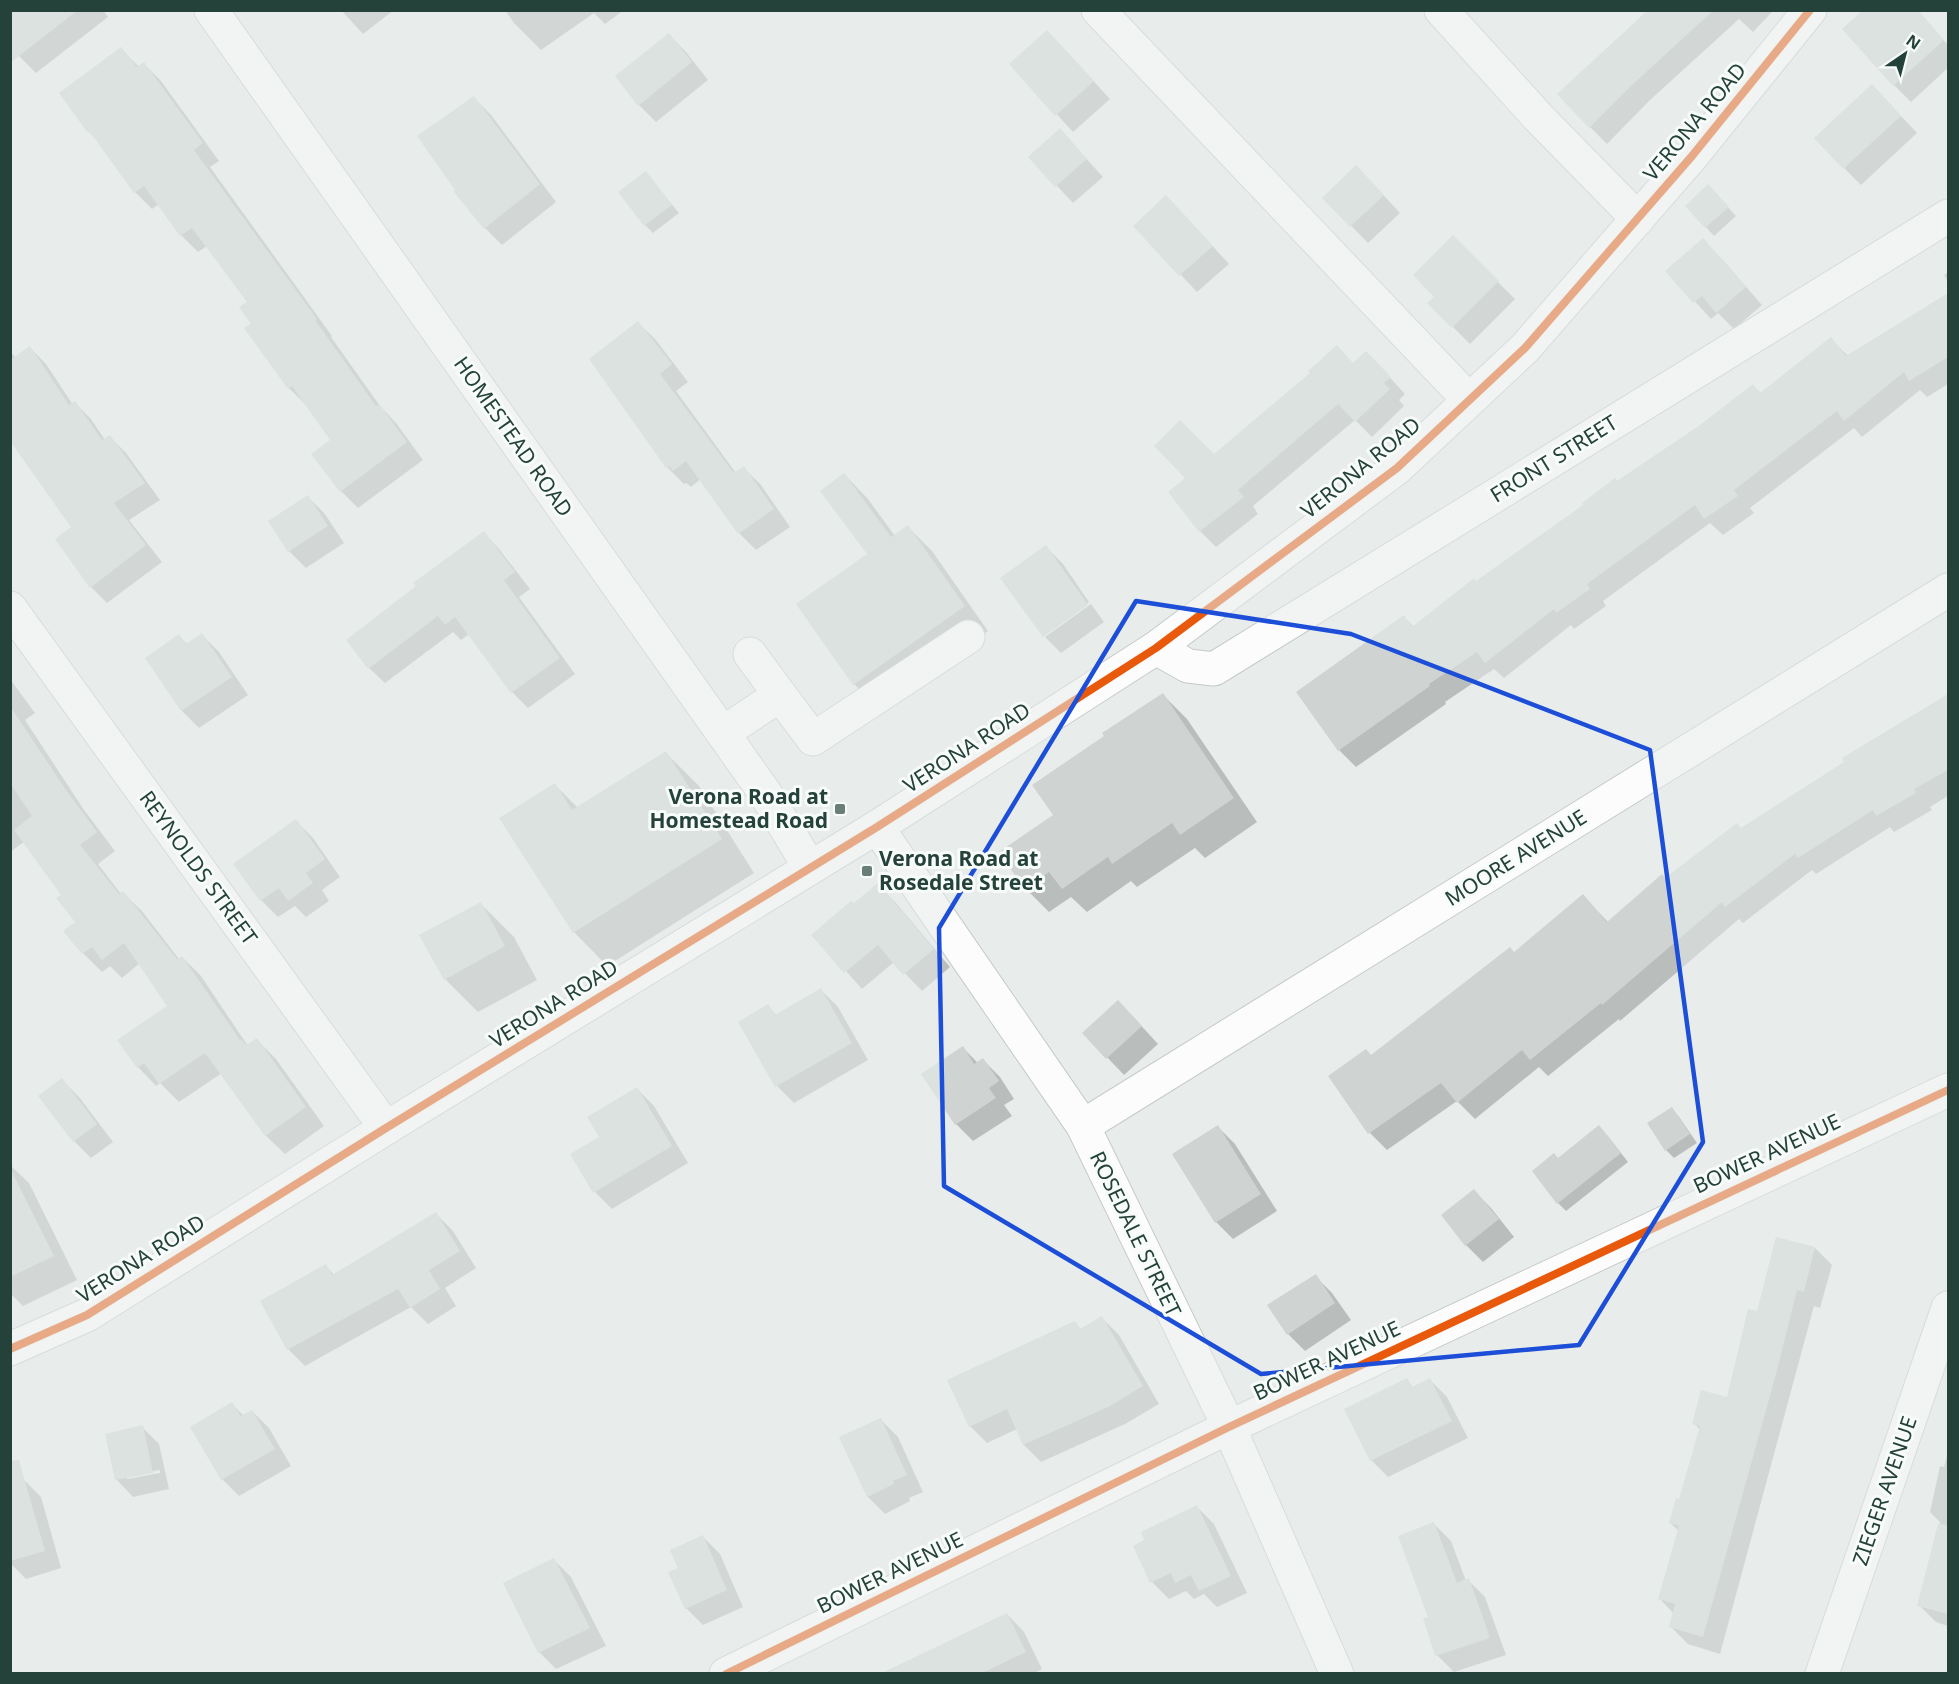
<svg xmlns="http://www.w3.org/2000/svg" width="1959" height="1684" viewBox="0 0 1959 1684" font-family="'Noto Sans',sans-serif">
  <rect width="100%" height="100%" fill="#e8edeb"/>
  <g fill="#0003" fill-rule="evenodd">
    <path d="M13,10h90l5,7 -72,56 -17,-17z"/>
    <path d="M341,10h53l-31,24z"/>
    <path d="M505,10h119l-19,14 -11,-11 -53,37 -27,-27z"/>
    <path d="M1651,10l121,2 -19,20 -14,-13 -90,82 -42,43 -17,-17z"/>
    <path d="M1917,10l31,35v23l-37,34 -17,-17z"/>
    <path d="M669,35l17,17 22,28 -52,42 -17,-17z"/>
    <path d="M121,49l18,18 5,-3 17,17 58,80 -9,6 122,169 -1,1 49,69 16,17 27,37 -65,48 -17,-17 -9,-50 -26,-36 -17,-17 -36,-64 -4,-22 -42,-56 -9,6 -17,-17 -22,-31 -7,5 -17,-17 -36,-51 -10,-9z"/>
    <path d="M1064,49l46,50 -37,33 -62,-68z"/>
    <path d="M474,98l17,17 65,87 -54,43 -17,-17 -29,-37z"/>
    <path d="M1889,103l28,30 -56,52 -17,-17z"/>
    <path d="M1060,130l43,47 -30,26 -43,-46z"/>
    <path d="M646,173l33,40 -26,20 -8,-8z"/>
    <path d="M1373,184l27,29 -32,30 -44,-45z"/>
    <path d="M1708,186l28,30 -22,20 -27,-30z"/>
    <path d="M1183,214l46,50 -32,28 -62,-66z"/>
    <path d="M1453,238l62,61 -45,45 -41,-41 7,-6z"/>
    <path d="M1720,257l42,48 -28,24 -16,-16 -7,6 -44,-48z"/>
    <path d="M1948,272v10l-4,-7z"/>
    <path d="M1948,294v90l-21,13 -7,-7 -58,47 -8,-9 -104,80 4,5 -31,22 -13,-12 -107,78 3,5 -32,23 -3,-4 -67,53 -10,-9 -49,33 1,2 -90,63 -17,-17 65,-133 10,10 287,-201 52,-40 9,8 69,-55 17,17z"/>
    <path d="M638,323l17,16 33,43 -12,9 60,82 8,-5 17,17 29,42 -34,23 -17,-17 -38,-54 -10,8 -5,-4 -2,1 -17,-17z"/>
    <path d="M30,348l16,16 27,41 2,-2 16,16 14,21 5,-3 16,16 34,47 -31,20 33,42 -55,41 -16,-16 -18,-60 -63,-87v-88l6,6z"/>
    <path d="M1354,365l28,4 23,25 -6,6 5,6 -32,31 -17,-17 -102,86 5,8 -42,33 -16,-16 14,-75z"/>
    <path d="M844,474l24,25 27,37 13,-9 24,24 56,80 -109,77 -25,-24 15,-130z"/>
    <path d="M308,497l17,17 19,29 -38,25 -17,-17z"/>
    <path d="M484,533l15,16 31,40 -11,8 56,77 -47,34 -16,-16 -43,-58 -8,6 -8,-8 -68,51 -16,-15z"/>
    <path d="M1046,547l17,17 26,38 -45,32v3l-41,-58z"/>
    <path d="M1091,604l13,18 -43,31 -16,-16z"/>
    <path d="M202,635l17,17 29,43 -49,33 -17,-17 -35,-53 32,-22 9,9z"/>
    <path d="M10,679l25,34 -10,7 59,90 31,41 -17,13 23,30 2,-1 19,18 37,48 3,-2 19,19 47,70 9,-6 19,19 48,67 -39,28 -19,-18 -44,-63 -43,29 -19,-19 -4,3 -18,-19 31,-61 -29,-43 -18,15 -12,-12 -8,6 -19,-19 -18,-22 12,-9 -14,-27 -39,-53 -14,10z"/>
    <path d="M1163,695l24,24 70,103 -52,36 -10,-10 -58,39 -6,-6 -44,31 -16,-15 -22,15 -24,-24 30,-72 51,-80z"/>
    <path d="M1948,697v99l-18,11 2,3 -38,22 -4,-5 -74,47 -4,-4 -69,53 -4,-4 -119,102 -1,-2 -71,57 -9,-9 -64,52 -18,-18 -70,49 -17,-17 -40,-56 42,-21 142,-102 69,-58 25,26 58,-42 180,-117 -2,-4z"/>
    <path d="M666,753l33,33 55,87 -147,93 -33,-34 -19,-147 23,23z"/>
    <path d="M296,821l17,17 27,39 -18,13 7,11 -23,16 -11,-11 -17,11 -17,-17z"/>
    <path d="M878,885l17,17 55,65 -28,24 -28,-29 -32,27 -48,-54z"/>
    <path d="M480,903l34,34 23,43 -59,32 -33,-33z"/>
    <path d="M821,990l17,17 30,53 -74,43 -17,-17 -9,-80 9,10z"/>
    <path d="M1135,1019l23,25 -34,31 -40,-42z"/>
    <path d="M963,1048l15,15 5,-3 17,17 14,22 -10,6 8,11 -39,25 -17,-17z"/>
    <path d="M62,1080l17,17 34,45 -22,16 -17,-17 -33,-45z"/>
    <path d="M637,1089l17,17 34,57 -76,46 -17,-17 6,-54z"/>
    <path d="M1671,1108l8,9 18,26 -23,15 -8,-8z"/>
    <path d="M1218,1127l17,17 42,67 -44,28 -17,-17z"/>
    <path d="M1607,1135l21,27 -62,49 -8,-8v-44z"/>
    <path d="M10,1165l19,18 48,97 -54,26 -13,-13z"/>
    <path d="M1474,1191l17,17 23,29 -31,25 -17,-17z"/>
    <path d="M436,1214l17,17 23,37 -31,20 11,18 -28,18 -17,-17 -106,59 -17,-17 38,-83 9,10z"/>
    <path d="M1815,1248l17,17 -12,43 -6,-2 -94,348 -32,-10 -17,-17 3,-13 -15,-16 20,-67 -9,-8 11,-23 19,-70 -6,-7 34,-24 30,-86z"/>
    <path d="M1315,1276l17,17 19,27 -46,31 -17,-17z"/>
    <path d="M1102,1318l17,17 40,69 -34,20 -84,38 -17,-17 -7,-16 -30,14 -17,-17 105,-103 7,7z"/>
    <path d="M1406,1380l8,8 16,-8 17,17 21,41 -80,39 -17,-17z"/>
    <path d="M232,1404l12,12 8,-5 17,17 22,38 -52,30 -17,-17z"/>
    <path d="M881,1420l17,17 25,55 -14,6 1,3 -25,13 -17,-17 -27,-59z"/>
    <path d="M142,1427l17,17 10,45 -36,8 -17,-18zM160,1470v3l-33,6v-3z"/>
    <path d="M1948,1451v175l-12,-4 -17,-17 21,-83 -10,-10 10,-46 4,1z"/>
    <path d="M24,1480l17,17 20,71 -35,11 -16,-16v-79z"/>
    <path d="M1197,1507l17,17 33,69 -30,14 -13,-13 -10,5 -8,-8 -17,8 -17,-17 -17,-36z"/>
    <path d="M1434,1524l17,17 15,40 2,-1 17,17 21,58 -52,17 -17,-17 -7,-37z"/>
    <path d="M703,1537l17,17 23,53 -40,18 -17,-17 -6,-40z"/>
    <path d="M554,1560l17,17 35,69 -50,23 -17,-17z"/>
    <path d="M1007,1614l17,18 18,37 -9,5h-114z"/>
  </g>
  <g fill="#cfd4d2">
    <path d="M10,10h68l-68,53z"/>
    <path d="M1648,10h66l-82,75 -43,43 -32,-34z"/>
    <path d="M1863,10h55l26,30 -51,46 -51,-57z"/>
    <path d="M1047,30l47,51 -39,35 -46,-52z"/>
    <path d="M669,33l23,29 -54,44 -23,-30z"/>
    <path d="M121,47l16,20 7,-5 59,81 -9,7 123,169 -2,1 61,86 3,-2 28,38 -67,50 -29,-38 19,-14 -38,-54 -4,3 -44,-61 7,-4 -12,-17 8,-5 -55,-74 -12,8 -36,-50 -10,7 -44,-61 -2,1 -29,-40z"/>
    <path d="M1872,84l29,32 -58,53 -29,-31z"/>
    <path d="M474,96l66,88 -56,45 -31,-38 2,-1 -38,-54z"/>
    <path d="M1060,128l27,31 -32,28 -27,-30z"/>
    <path d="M1356,165l28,30 -34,32 -28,-29z"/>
    <path d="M646,171l26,34 -28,21 -26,-34z"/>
    <path d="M1708,184l21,23 -24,21 -20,-22z"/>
    <path d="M1166,195l47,51 -34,30 -46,-50z"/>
    <path d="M1453,235l46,46 -47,47 -25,-25 7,-6 -21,-22z"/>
    <path d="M1703,238l43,49 -30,26 -14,-17 -9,7 -28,-32z"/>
    <path d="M1948,293v64l-39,24 -5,-9 -60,49 -7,-10 -103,79 4,6 -34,23 -9,-14 -108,79 3,5 -34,24 -2,-4 -69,54 -8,-11 -48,32 1,2 -92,65 -42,-59 108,-77 8,12 62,-49 2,3 107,-76 -1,-2 33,-25 2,3 83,-56 53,-41 7,9 71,-56 15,19z"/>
    <path d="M638,321l34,43 -12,10 74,99 10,-7 30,43 -36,25 -52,-73 -13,10 -4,-5 -3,2 -77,-109z"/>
    <path d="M1337,345l16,18 13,-12 25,26 -7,6 6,6 -35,33 -17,-18 -100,86 6,7 -45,35 -31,-40 17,-14 -31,-32 26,-26 34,34 96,-81 -2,-2z"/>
    <path d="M30,346l39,59 6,-4 27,39 8,-5 35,48 -31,20 32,42 -56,43 -35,-49 16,-12 -61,-86v-81z"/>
    <path d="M844,473l47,64 17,-12 57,81 -112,79 -57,-81 71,-50 -47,-63z"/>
    <path d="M308,495l20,31 -40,26 -20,-31z"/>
    <path d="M484,531l31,41 -11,8 56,78 -49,35 -56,-76 -10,8 -7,-9 -70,53 -22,-29 70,-54 -3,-3z"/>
    <path d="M1046,545l42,60 -45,32 -43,-59z"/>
    <path d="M202,633l30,44 -51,34 -36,-53 34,-24 7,10z"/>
    <path d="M1163,693l71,105 -54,37 -8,-12 -60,41 -4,-7 -46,32 -13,-17 -25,17 -25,-37 54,-37 -21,-30 72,-49 -2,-3z"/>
    <path d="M1948,694v78v-2l-34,19 2,4 -40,23 -3,-6 -75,48 -3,-4 -70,53 -3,-5 -120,103 -1,-2 -71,57 -8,-10 -65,53 -16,-20 -73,51 -40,-58 38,-27 5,6 139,-108 4,5 69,-58 24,28 55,-48 3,4 72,-55 4,5 103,-66 -2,-4z"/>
    <path d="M10,706l56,84 31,42 -17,13 39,49 4,-3 54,68 5,-3 58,84 1,-1 5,6 11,-7 49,69 -41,29 -60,-83 -46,31 -15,-21 -7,5 -20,-28 50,-34 -43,-63 -22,17 -10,-13 -10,7 -19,-23 12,-9 -19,-24 5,-3 -47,-65 18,-14 -22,-33z"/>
    <path d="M666,751l56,88 -149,94 -74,-115 56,-35 17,27z"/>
    <path d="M296,819l29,40 -19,14 7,10 -25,18 -9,-13 -19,13 -27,-37z"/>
    <path d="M878,883l56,66 -31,26 -25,-30 -34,28 -33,-38 40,-34 3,2z"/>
    <path d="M481,902l24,44 -61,34 -25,-45z"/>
    <path d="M821,988l31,55 -77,44 -37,-65 30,-18 7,11z"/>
    <path d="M1118,1000l24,26 -36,33 -24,-26z"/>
    <path d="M963,1046l11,18 9,-6 16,23 -10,7 7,10 -41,27 -34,-51z"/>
    <path d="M62,1078l35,46 -24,18 -35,-46z"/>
    <path d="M637,1087l35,59 -79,47 -23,-39 29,-17 -12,-20z"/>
    <path d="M1672,1107l18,27 -25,17 -18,-28z"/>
    <path d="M1218,1125l43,69 -46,29 -43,-69z"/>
    <path d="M1599,1125l22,28 -64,51 -25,-33 22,-18 4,5z"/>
    <path d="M10,1168l44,88 -44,21z"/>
    <path d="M1474,1189l25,30 -34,27 -24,-31z"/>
    <path d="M436,1212l24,39 -31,19 11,19 -30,19 -12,-19 -111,61 -27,-49 66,-37 6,11z"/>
    <path d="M1776,1237l39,10 -11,45 -7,-2 -21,84 -73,263 -34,-10 6,-23 -17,-5 21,-73 -10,-3 7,-25 3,1 21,-73 -8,-2 9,-34 26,7 21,-88 9,2z"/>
    <path d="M1316,1274l19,29 -48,32 -20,-30z"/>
    <path d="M1102,1316l41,70 -35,21 -85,38 -16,-36 -38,18 -22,-47 128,-59 5,8z"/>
    <path d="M1407,1378l5,9 18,-9 22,43 -82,40 -26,-52z"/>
    <path d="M232,1402l9,14 11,-6 23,39 -54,31 -31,-53z"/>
    <path d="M881,1418l26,57 -14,6 1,3 -27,13 -28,-60z"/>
    <path d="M143,1425l10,48 -38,7 -10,-46z"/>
    <path d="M19,1460l26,91 -35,10v-100z"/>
    <path d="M1197,1505l34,71 -32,15 -8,-16 -16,8 -4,-10 -21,10 -17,-37 11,-6 -3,-8z"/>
    <path d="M1434,1522l23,61 12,-5 21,60 -55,18 -12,-38 5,-1 -30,-81z"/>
    <path d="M1938,1524l10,1v89l-31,-8z"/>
    <path d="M703,1535l24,55 -42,19 -17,-37 10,-4 -8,-18z"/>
    <path d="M554,1558l36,70 -52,25 -35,-70z"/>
    <path d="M1007,1613l19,39 -46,22h-100z"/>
  </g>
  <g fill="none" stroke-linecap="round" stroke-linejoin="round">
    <defs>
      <g id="minor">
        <path d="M211,10l554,783 45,75"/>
        <path d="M1098,10l371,390"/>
        <path d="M1441,10l99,109 98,100"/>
        <path d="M10,608l376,520"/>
        <path d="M1156,648l32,18 26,3 734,-453"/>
        <path d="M750,654l30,41"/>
        <path d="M723,733l57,-38 33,44 155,-102"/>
        <path d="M877,827l206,299 146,301 108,247"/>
        <path d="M1083,1126l865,-536"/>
        <path d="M10,1349l77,-34 299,-187 491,-301 279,-179 241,-180 128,-120 167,-192 118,-146"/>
        <path d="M726,1674l503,-247 719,-337"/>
        <path d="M1822,1674l126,-366"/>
      </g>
    </defs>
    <use href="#minor" stroke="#c5cac8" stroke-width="35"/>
    <use href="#minor" stroke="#fcfcfc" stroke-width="33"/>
    <defs>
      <g id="cycleway">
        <path d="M10,1349l77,-34 299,-187 491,-301 279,-179 241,-180 128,-120 167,-192 118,-146"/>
        <path d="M726,1674l503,-247 719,-337"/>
      </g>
    </defs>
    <use href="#cycleway" stroke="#f7fbf9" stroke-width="11"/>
    <use href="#cycleway" stroke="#e8590c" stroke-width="8"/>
  </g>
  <path d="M0 0H1959V1684H0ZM1136,601l215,33 299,116 53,392 -124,203 -318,29 -317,-188 -5,-258z" fill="#e8edeb" fill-opacity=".55" fill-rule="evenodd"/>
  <path fill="none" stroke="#1d4ed8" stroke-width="4.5" stroke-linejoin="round" d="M1136,601l215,33 299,116 53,392 -124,203 -318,29 -317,-188 -5,-258z"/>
  <g fill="#697e78" stroke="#f7fbf9" stroke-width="2">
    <rect x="834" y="803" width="12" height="12" rx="3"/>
    <rect x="861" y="865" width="12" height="12" rx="3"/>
  </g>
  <g text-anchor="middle" stroke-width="6" stroke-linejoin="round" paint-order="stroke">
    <g font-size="21" fill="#24423a" stroke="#f7fbf9">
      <text transform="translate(1695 122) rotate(-50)" y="7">VERONA ROAD</text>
      <text transform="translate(513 437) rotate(55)" y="7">HOMESTEAD ROAD</text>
      <text transform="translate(1554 459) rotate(-32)" y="7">FRONT STREET</text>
      <text transform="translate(1361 468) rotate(-39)" y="7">VERONA ROAD</text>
      <text transform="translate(967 748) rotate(-33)" y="7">VERONA ROAD</text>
      <text transform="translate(1516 858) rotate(-32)" y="7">MOORE AVENUE</text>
      <text transform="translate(198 868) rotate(54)" y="7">REYNOLDS STREET</text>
      <text transform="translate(554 1004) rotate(-32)" y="7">VERONA ROAD</text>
      <text transform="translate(1767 1154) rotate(-25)" y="7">BOWER AVENUE</text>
      <text transform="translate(1135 1234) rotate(64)" y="7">ROSEDALE STREET</text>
      <text transform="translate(141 1259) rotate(-32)" y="7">VERONA ROAD</text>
      <text transform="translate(1327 1361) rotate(-25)" y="7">BOWER AVENUE</text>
      <text transform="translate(1885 1491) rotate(-71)" y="7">ZIEGER AVENUE</text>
      <text transform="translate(890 1573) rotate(-26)" y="7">BOWER AVENUE</text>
    </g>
    <g font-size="21" font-weight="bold" fill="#24423a" stroke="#f7fbf9" text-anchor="end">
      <text x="828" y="804">Verona Road at<tspan x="828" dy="24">Homestead Road</tspan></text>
      <text x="879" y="866" text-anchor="start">Verona Road at<tspan x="879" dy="24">Rosedale Street</tspan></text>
    </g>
  </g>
  <rect width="1959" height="1684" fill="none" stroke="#24423a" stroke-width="24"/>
  <g transform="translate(1905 54) rotate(35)" stroke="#f7fbf9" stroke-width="4.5" paint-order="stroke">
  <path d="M0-4.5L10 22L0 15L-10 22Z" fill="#24423a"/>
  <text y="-9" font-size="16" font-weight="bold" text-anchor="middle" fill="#24423a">N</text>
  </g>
</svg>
